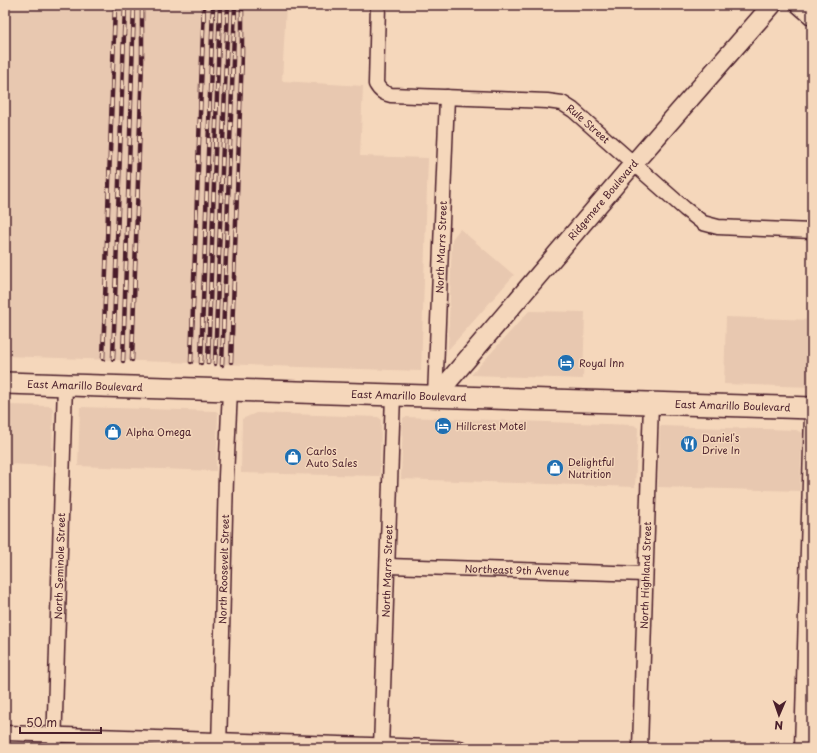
<svg xmlns="http://www.w3.org/2000/svg" width="817" height="753" viewBox="0 0 817 753" font-family="'Playpen Sans',sans-serif">
  <rect width="100%" height="100%" fill="#f5d7bb"/>
  <filter id="ink" filterUnits="userSpaceOnUse"><feTurbulence type="fractalNoise" baseFrequency=".025" numOctaves="2"/><feDisplacementMap in="SourceGraphic" scale="8" xChannelSelector="R" yChannelSelector="G"/><feConvolveMatrix kernelMatrix="1 2 1 2 8 2 1 2 1" color-interpolation-filters="sRGB"/></filter>
  <g filter="url(#ink)">
    <g fill="#e8c8b0">
      <path d="M5,5h281l-4,76 81,5 -3,70 68,2 -7,213 -150,-5 -266,-10z"/>
      <path d="M460,229l54,46 -66,75 4,-111z"/>
      <path d="M529,311l56,1 -2,67 -112,-4z"/>
      <path d="M726,317l86,3v67l-88,-3z"/>
      <path d="M5,405l46,1 2,3 -1,57 -47,-2z"/>
      <path d="M80,407l136,4 2,3 -2,57 -138,-5z"/>
      <path d="M256,413l122,4 3,2 -1,57 -139,-3 1,-54z"/>
      <path d="M405,417l229,8 4,3 -3,59 -234,-8 2,-61z"/>
      <path d="M660,426l136,4 6,3 -2,58 -142,-4z"/>
    </g>
    <g fill="none" stroke-linecap="round" stroke-linejoin="round">
      <defs>
        <g id="minor">
          <path id="s1" d="M378,5l-2,79c4,7 7,9 15,11l156,6 15,2 11,7 112,99 18,14 15,4 94,4"/>
          <path d="M797,5l15,13"/>
          <path id="s2" d="M435,397l12,-300"/>
          <path id="s3" d="M388,566l257,8"/>
          <path d="M5,733l455,15"/>
          <path id="s4" d="M54,748l11,-364"/>
          <path id="s5" d="M219,748l7,-271 4,-87"/>
          <path id="s6" d="M381,748l12,-353"/>
          <path id="s7" d="M640,748l11,-345"/>
          <path d="M802,748l10,-333"/>
        </g>
        <g id="major">
          <path id="s8" d="M435,397l199,-234 138,-158"/>
        </g>
        <g id="highway">
          <path id="s9" d="M5,383l807,25"/>
        </g>
      </defs>
      <use href="#minor" stroke="#4a1f2b" stroke-width="17"/>
      <use href="#major" stroke="#4a1f2b" stroke-width="21"/>
      <use href="#highway" stroke="#4a1f2b" stroke-width="24"/>
      <use href="#minor" stroke="#f5d7bb" stroke-width="14"/>
      <use href="#major" stroke="#f5d7bb" stroke-width="18"/>
      <use href="#highway" stroke="#f5d7bb" stroke-width="21"/>
      <defs>
        <g id="rail">
          <path d="M103,359l12,-354"/>
          <path d="M113,359l12,-354"/>
          <path d="M132,360l10,-298v-57"/>
          <path d="M123,361l11,-356"/>
          <path d="M191,362l13,-357"/>
          <path d="M231,362l11,-309v-48"/>
          <path d="M201,363l12,-358"/>
          <path d="M208,363l12,-358"/>
          <path d="M215,364l13,-359"/>
          <path d="M222,365l13,-360"/>
        </g>
      </defs>
      <use href="#rail" stroke="#4a1f2b" stroke-width="4.5"/>
      <use href="#rail" stroke="#f5d7bb" stroke-width="3" stroke-dasharray="9" stroke-linecap="butt"/>
    </g>
  </g>
  <defs>
    <symbol id="hotel-disc" viewBox="-11 -11 22 22"><circle r="9.5" fill="#1f6fb2" stroke="#f5d7bb"/><path d="M-6-4.5h1.5V1H6V5H4.5V3h-9V5H-6ZM-4 0a1.8 1.8 0 1 1 3.6 0ZM.5 0V-2.5h3Q6-2.5 6 0Z" fill="#fff"/></symbol>
    <symbol id="shop-disc" viewBox="-11 -11 22 22"><circle r="9.5" fill="#1f6fb2" stroke="#f5d7bb"/><path d="M-5-2.5h2.3a2.7 3.5 0 0 1 5.4 0H5L5.5 6h-11ZM-1.5-2.5h3a1.5 2.3 0 0 0-3 0Z" fill="#fff"/></symbol>
    <symbol id="restaurant-disc" viewBox="-11 -11 22 22"><circle r="9.5" fill="#1f6fb2" stroke="#f5d7bb"/><path d="M-5-6h1v4h1v-4h1v4h1v-4h1v5L-1.5 .5V6h-2V.5L-5-1ZM5-6V6H3V1.5H1.5Q1.5-4 5-6Z" fill="#fff"/></symbol>
  </defs>
  <g fill-rule="evenodd">
    <use href="#hotel-disc" x="556" y="353" width="20" height="20"/>
    <use href="#hotel-disc" x="433" y="416" width="20" height="20"/>
    <use href="#shop-disc" x="103" y="422" width="20" height="20"/>
    <use href="#restaurant-disc" x="679" y="434" width="20" height="20"/>
    <use href="#shop-disc" x="283" y="447" width="20" height="20"/>
    <use href="#shop-disc" x="545" y="458" width="20" height="20"/>
  </g>
  <g text-anchor="middle" stroke-width="3" stroke-linejoin="round" paint-order="stroke">
    <g font-size="10" fill="#4a1f2b" stroke="#f5d7bb">
      <text dy="4" stroke="none"><textPath href="#s1" startOffset="303">Rule Street</textPath></text>
      <text dy="4" stroke="none"><textPath href="#s8" startOffset="259">Ridgemere Boulevard</textPath></text>
      <text dy="4" stroke="none"><textPath href="#s2" startOffset="150">North Marrs Street</textPath></text>
      <text dy="4" stroke="none"><textPath href="#s9" startOffset="80">East Amarillo Boulevard</textPath></text>
      <text dy="4" stroke="none"><textPath href="#s9" startOffset="404">East Amarillo Boulevard</textPath></text>
      <text dy="4" stroke="none"><textPath href="#s9" startOffset="728">East Amarillo Boulevard</textPath></text>
      <text dy="4" stroke="none"><textPath href="#s4" startOffset="182">North Seminole Street</textPath></text>
      <text dy="4" stroke="none"><textPath href="#s5" startOffset="179">North Roosevelt Street</textPath></text>
      <text dy="4" stroke="none"><textPath href="#s3" startOffset="129">Northeast 9th Avenue</textPath></text>
      <text dy="4" stroke="none"><textPath href="#s6" startOffset="177">North Marrs Street</textPath></text>
      <text dy="4" stroke="none"><textPath href="#s7" startOffset="173">North Highland Street</textPath></text>
    </g>
    <g font-size="10" fill="#4a1f2b" stroke="#f5d7bb" text-anchor="start">
      <text x="579" y="367">Royal Inn</text>
      <text x="456" y="430">Hillcrest Motel</text>
      <text x="126" y="436">Alpha Omega</text>
      <text x="702" y="442">Daniel's<tspan x="702" dy="12">Drive In</tspan></text>
      <text x="306" y="455">Carlos<tspan x="306" dy="12">Auto Sales</tspan></text>
      <text x="568" y="466">Delightful<tspan x="568" dy="12">Nutrition</tspan></text>
    </g>
  </g>
  <rect width="817" height="753" fill="none" stroke="#f5d7bb" stroke-width="20"/>
  <rect x="10" y="10" width="797" height="733" fill="none" stroke="#4a1f2b" stroke-width="1.5" filter="url(#ink)"/>
  <g transform="translate(779 715) rotate(182)" stroke="#f5d7bb" stroke-width="3" paint-order="stroke">
  <path d="M0-3L7 15L0 10L-7 15Z" fill="#4a1f2b"/>
  <text y="-6" font-size="11" font-weight="bold" text-anchor="middle" fill="#4a1f2b">N</text>
  </g>
  <path d="M20 727v6h81v-6" fill="none" stroke="#4a1f2b" stroke-width="2"/>
  <text x="26" y="727" font-size="12" fill="#4a1f2b" stroke="#f5d7bb" stroke-width="3" paint-order="stroke">50 m</text>
</svg>
